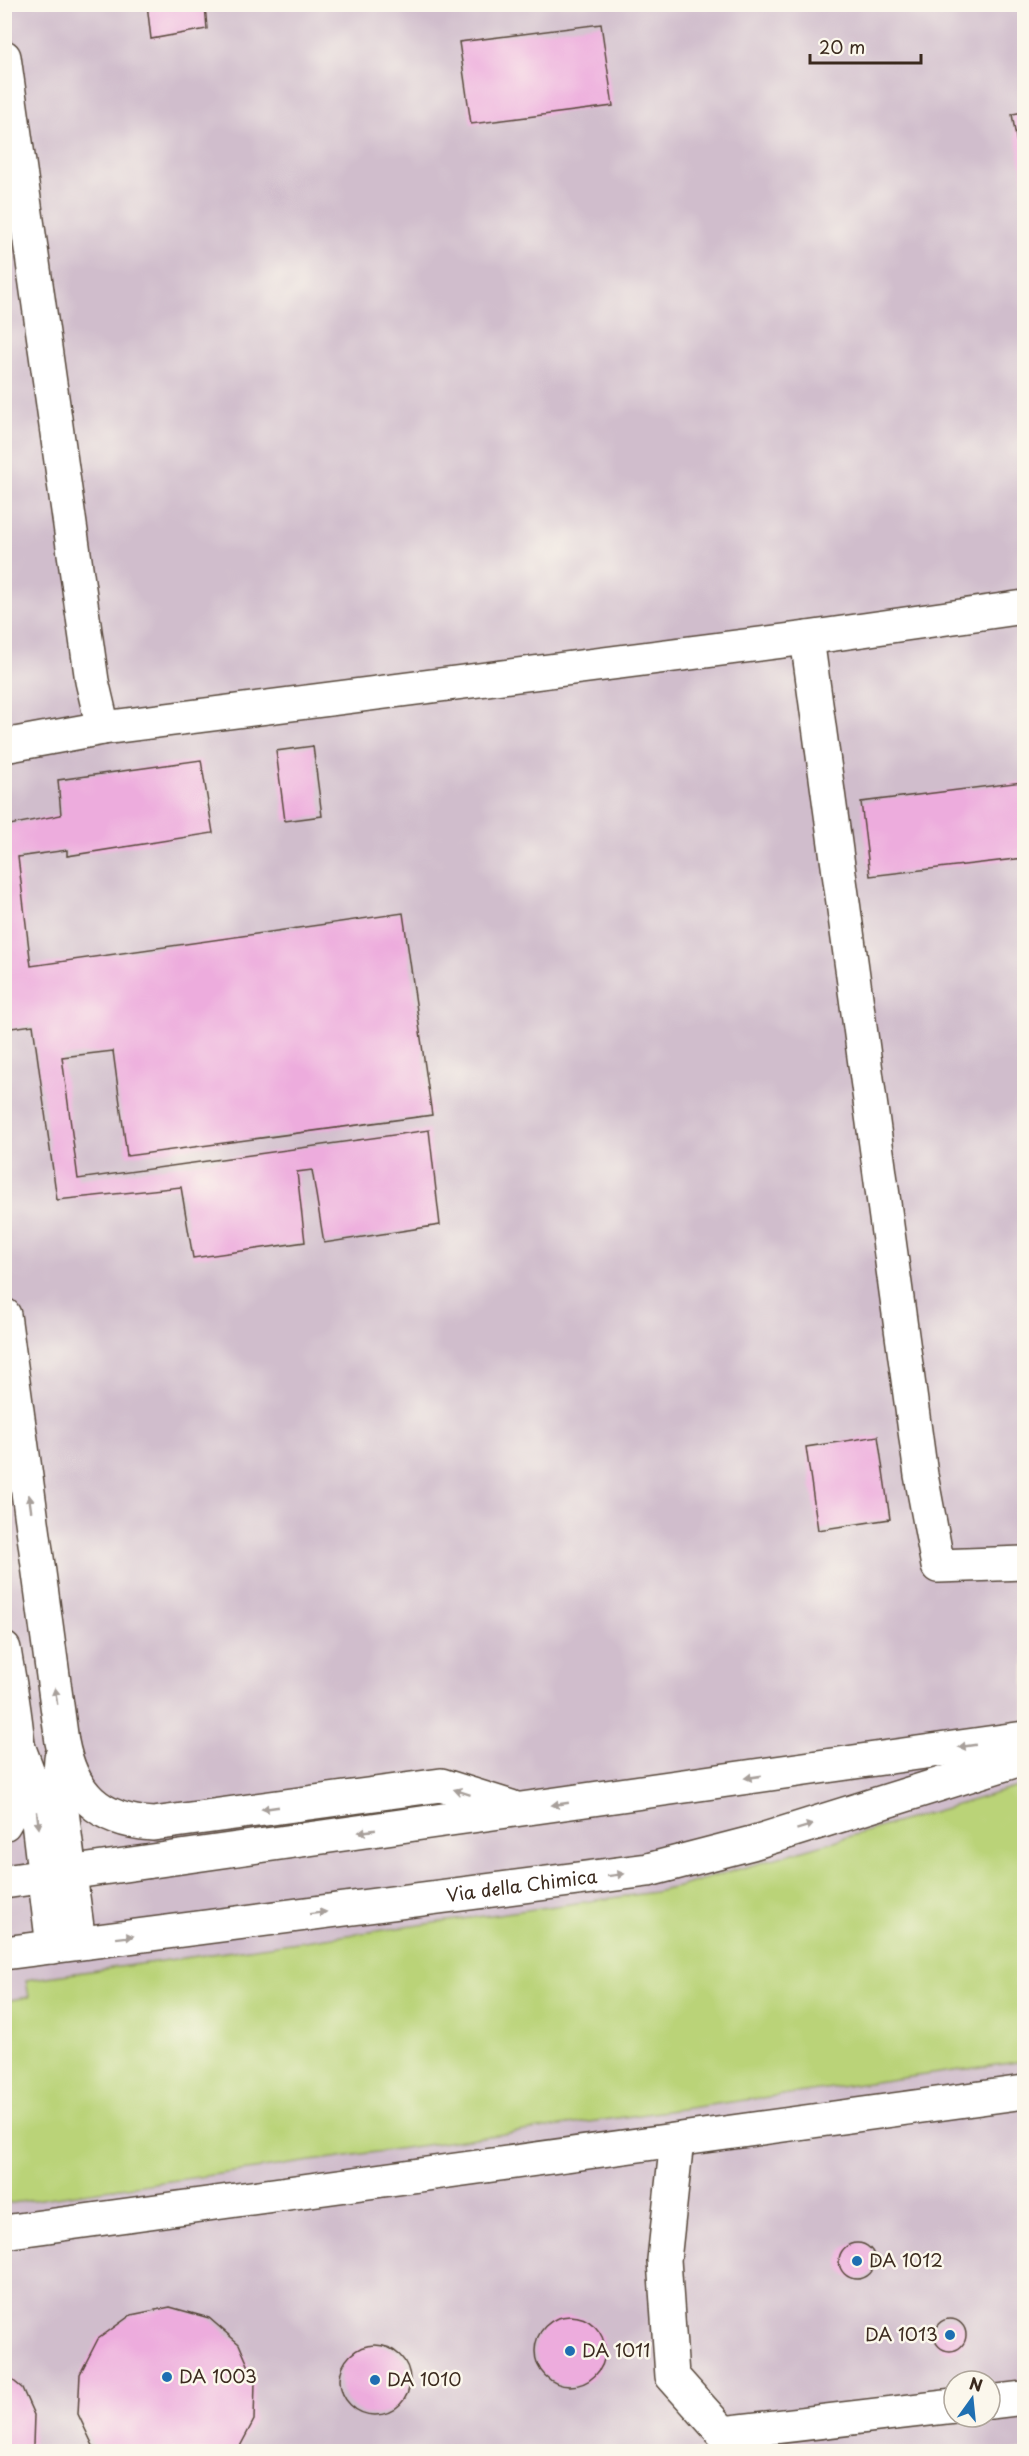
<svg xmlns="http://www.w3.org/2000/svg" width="1029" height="2456" viewBox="0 0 1029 2456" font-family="'Playpen Sans',sans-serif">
  <rect width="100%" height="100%" fill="#fbf7ec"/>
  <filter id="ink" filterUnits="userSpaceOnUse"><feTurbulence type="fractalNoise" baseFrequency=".0167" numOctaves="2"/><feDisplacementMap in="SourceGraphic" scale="12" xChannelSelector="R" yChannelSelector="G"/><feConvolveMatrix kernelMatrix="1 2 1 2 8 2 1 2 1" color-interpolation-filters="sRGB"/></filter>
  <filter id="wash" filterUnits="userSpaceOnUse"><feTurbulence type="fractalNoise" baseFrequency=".008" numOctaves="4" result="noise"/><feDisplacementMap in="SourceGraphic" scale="24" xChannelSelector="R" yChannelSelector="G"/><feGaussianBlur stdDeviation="1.35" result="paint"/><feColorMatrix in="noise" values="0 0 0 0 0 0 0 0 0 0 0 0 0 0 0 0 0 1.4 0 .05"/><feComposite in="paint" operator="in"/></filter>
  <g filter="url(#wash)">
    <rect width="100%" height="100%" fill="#f5ecd7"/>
    <path fill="#d0bdcc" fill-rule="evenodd" d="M5,5h1019v2446l-1019,1zM954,2381h36v36h-36z"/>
    <path fill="#bad378" stroke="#7a7e4b" stroke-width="1.5" d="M1024,1785v276l-1019,143v-203l24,-4 -3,-17 629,-88 23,-5z"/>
    <g id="blocks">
      <g fill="#edacdd">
        <path d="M147,4h58l2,25 -56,10z"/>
        <path d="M601,24l12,82 -142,18 -12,-82z"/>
        <path d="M1024,112v67h-1l-11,-65z"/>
        <path d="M313,746l9,70 -37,5 -9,-70z"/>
        <path d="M201,760l12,73 -146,23v-6l-49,7 13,109 372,-53 29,202 -305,41 -14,-105 -51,6 16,122 351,-49 11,95 -116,18 -12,-73 -15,2 8,70 -112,16 -12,-71 -124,13 -24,-175 -29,4v-226l6,22 51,-10 -3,-35z"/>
        <path d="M1022,782l2,20v56l-154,18 -9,-74z"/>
        <path d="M878,1436l12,83 -72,11 -12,-83z"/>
        <circle cx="857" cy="2261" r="18"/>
        <path d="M170,2307l39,11 30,26 16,37 -1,39 -17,32h-141l-18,-38 2,-40 18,-35 33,-24z"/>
        <circle cx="570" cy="2351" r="35"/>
        <circle cx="950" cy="2335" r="16"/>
        <circle cx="375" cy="2380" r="35"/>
        <path d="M4,2373l18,15 12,27 -1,30 -4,7h-25z"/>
      </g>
    </g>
  </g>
  <g filter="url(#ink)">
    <use href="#blocks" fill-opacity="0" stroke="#57473a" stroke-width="1.5"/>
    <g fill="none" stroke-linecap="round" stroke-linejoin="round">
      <defs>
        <g id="minor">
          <path d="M4,57l88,624 11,47"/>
          <path d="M807,638l114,837 17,91 86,-3"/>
          <path d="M4,746l99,-18 704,-90 217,-31"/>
          <path d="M4,1315l58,427c10,52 37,79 91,82l288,-39 70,22"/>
          <path d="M4,1649c7,48 29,133 0,175"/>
          <path d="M17,1743l17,45 19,159"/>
          <path d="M61,1758l-2,30 20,155"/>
          <path d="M4,1882l1020,-144"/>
          <path id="s1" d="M4,1953l644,-83 104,-27 272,-85"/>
          <path d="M677,2140l-13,120 8,116 51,57 231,-27"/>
          <path d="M4,2232l1020,-140"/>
          <path d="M990,2402l34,-4"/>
        </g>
      </defs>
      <use href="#minor" stroke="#57473a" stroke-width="36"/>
      <use href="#minor" stroke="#fff" stroke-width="33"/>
    </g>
    <defs><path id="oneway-solid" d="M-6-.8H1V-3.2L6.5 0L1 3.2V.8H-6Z" transform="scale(1.5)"/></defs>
    <g fill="#a79f9a">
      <use href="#oneway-solid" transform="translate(30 1503) rotate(-98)"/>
      <use href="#oneway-solid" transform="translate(56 1696) rotate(-98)"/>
      <use href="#oneway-solid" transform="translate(967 1746) rotate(172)"/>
      <use href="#oneway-solid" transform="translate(753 1777) rotate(172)"/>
      <use href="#oneway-solid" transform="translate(462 1792) rotate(-162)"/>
      <use href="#oneway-solid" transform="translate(560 1804) rotate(172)"/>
      <use href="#oneway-solid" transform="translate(270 1808) rotate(172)"/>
      <use href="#oneway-solid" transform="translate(38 1820) rotate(83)"/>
      <use href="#oneway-solid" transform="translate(805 1827) rotate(-17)"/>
      <use href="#oneway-solid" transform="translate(367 1831) rotate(172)"/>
      <use href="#oneway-solid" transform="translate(616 1875) rotate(-7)"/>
      <use href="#oneway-solid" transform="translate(318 1913) rotate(-7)"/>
      <use href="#oneway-solid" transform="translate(125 1937) rotate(-7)"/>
    </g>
  </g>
  <g fill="#1f6fb2" stroke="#fbf7ec" stroke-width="2">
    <circle cx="857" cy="2261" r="6"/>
    <circle cx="950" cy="2335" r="6"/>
    <circle cx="570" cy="2351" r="6"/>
    <circle cx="167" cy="2377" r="6"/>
    <circle cx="375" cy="2380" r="6"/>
  </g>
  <g text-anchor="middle" stroke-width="5" stroke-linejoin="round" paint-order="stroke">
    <g font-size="18" fill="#3b2a1e" stroke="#fbf7ec">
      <text dy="6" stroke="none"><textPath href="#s1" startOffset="522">Via della Chimica</textPath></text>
    </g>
    <g font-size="18" fill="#3b2a1e" stroke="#fbf7ec" text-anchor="start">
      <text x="869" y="2267">DA 1012</text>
      <text x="938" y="2341" text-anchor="end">DA 1013</text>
      <text x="582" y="2357">DA 1011</text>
      <text x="179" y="2383">DA 1003</text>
      <text x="387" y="2386">DA 1010</text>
    </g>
  </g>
  <rect width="1029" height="2456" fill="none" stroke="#fbf7ec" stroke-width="24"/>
  <g transform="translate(972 2399) rotate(15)"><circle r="28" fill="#fbf7ec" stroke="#aea59a" stroke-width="1.5"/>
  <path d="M0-4.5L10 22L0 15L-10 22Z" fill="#1f6fb2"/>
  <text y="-9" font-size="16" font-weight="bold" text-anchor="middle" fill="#3b2a1e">N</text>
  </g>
  <path d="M810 54v9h111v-9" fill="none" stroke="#3b2a1e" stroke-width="3"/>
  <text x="819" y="54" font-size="18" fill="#3b2a1e" stroke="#fbf7ec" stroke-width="4.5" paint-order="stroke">20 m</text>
</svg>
